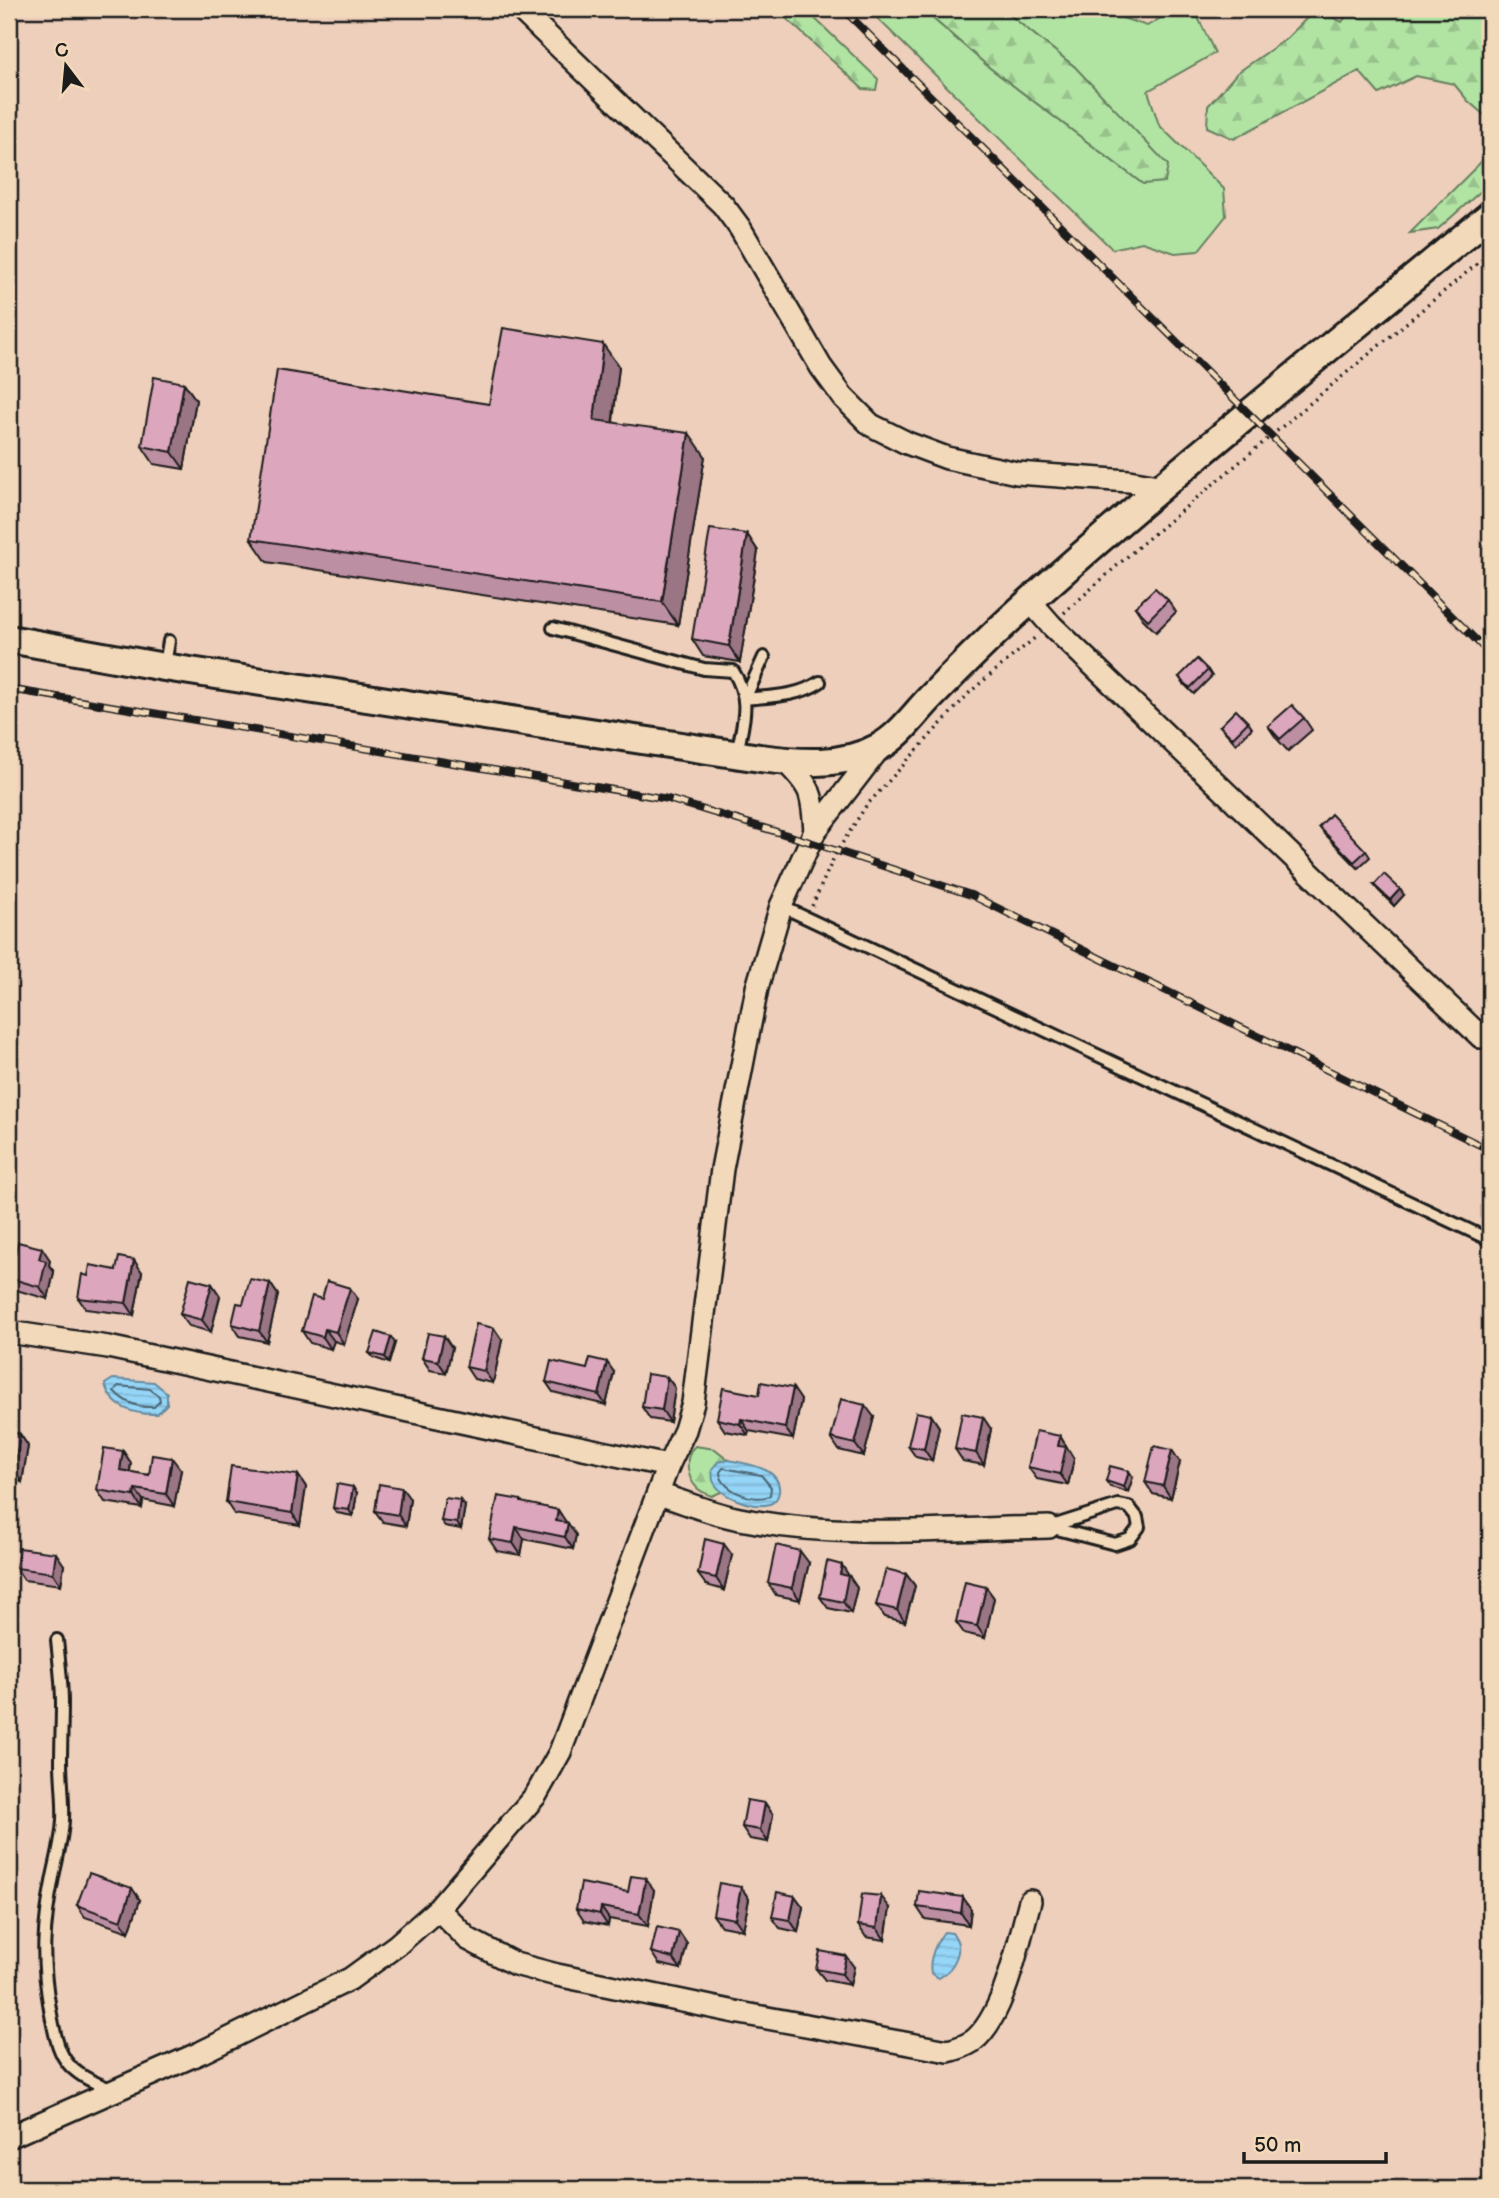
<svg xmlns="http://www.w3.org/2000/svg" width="1499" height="2198" viewBox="0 0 1499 2198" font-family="'Balsamiq Sans',sans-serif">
  <defs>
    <pattern id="forest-firs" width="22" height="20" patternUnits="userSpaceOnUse" patternTransform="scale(1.75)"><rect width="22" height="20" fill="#b1e3a3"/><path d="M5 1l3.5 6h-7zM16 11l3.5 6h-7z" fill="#98c28c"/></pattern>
    <pattern id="water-rules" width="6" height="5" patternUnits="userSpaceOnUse" patternTransform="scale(1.75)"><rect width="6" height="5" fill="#95d5f7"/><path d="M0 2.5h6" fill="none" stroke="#80b6d3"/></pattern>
  </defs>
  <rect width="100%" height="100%" fill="#eecfbb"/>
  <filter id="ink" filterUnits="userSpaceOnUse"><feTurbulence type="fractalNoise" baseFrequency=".0143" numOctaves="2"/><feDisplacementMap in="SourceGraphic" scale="14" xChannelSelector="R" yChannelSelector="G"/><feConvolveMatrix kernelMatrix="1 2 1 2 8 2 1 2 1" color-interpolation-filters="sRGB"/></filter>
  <g filter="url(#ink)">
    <path fill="#b1e3a3" stroke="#668060" stroke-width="2" d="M868,9h54l68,59 153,116 -68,-117 -73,-58h97l5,3 43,14 29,-17h18l21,44 -67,38 11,34 65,64 2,27 -28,35 -23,2 -33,-11 -30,7z"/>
    <g fill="url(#forest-firs)" stroke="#668060" stroke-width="2">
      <path d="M776,9h29l73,70 -2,11 -13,-1z"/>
      <path d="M922,9h80l73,58 93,98 -3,17 -22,2 -153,-116z"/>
      <path d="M1316,9l26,13 9,-13h139v111l-22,-19 -14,-17 -38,-8 -37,18 -20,-23 -125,68 -27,-12 1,-21 29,-33 49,-34z"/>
      <path d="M1490,153v30l-52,46 -28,4z"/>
      <path d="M695,1446l20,3 14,11 -11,2 -5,18 8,12 -9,4c-5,-2 -11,-4 -15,-8 -10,-10 -14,-32 -2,-42z"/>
    </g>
    <g fill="url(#water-rules)" stroke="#658b9f" stroke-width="2">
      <path d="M113,1379l41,3 13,11v11l-10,10c-22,1 -46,-6 -52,-30z"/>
      <path d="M729,1460c16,4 53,7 50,32 -1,5 -4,10 -9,12 -16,5 -51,-7 -57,-24 -1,-3 0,-7 -1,-11l6,-7z"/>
      <path d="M944,1932l8,1c14,15 2,36 -13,45l-8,-5c-3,-13 5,-31 13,-41z"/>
    </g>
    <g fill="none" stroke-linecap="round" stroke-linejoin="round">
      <g stroke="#4c6674" stroke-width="2">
        <path d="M118,1386l32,3 9,7 1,5 -6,6c-16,1 -29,-4 -40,-16z"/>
        <path d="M723,1468l38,7 10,12 -1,8c-14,9 -50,-5 -50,-23z"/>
      </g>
      <defs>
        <g id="service">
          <path d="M553,628l151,41 29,2c19,30 10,50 4,83"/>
          <path d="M764,657l-19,42c27,-3 52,-2 75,-17"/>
          <path d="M165,665l4,-24"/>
          <path d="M781,906l709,334"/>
          <path d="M1118,1505l11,2 8,10 2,10 -9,12 -15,5 -66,-17z"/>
          <path d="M57,1640c2,21 5,42 5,63 0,20 -1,39 -1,59 0,19 3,39 2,58 -1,20 -6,38 -10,57 -10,50 -12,82 -3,132 9,50 13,62 63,81"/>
        </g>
        <g id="minor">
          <path d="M520,9l203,196 17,23 81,139 22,30 28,28 36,18 40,15 70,15 112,8 35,6"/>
          <path d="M1030,601l21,24 430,412"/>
          <path d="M785,761c28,28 27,32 30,70"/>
          <path d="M9,1332l99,15 560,119"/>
          <path d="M658,1494c27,8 54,20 82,25 101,20 206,10 309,8"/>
          <path d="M438,1909l30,30 47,25 42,11 183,38 208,38c9,-2 17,-5 25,-10 32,-25 46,-102 57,-140"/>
          <path d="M9,2137l193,-85 148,-73 47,-34 41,-36 98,-114 24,-43 108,-286 17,-36 8,-27 29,-234 35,-181 24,-82 34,-75 66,-85"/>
        </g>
        <path id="tertiary" d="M9,639l155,28 596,91c39,5 83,9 119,-11 21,-11 36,-34 53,-51 32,-33 65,-66 99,-96 149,-133 306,-258 459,-385"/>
      </defs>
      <use href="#service" stroke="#1c1c1c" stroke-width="16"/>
      <use href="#minor" stroke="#1c1c1c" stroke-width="26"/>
      <use href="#tertiary" stroke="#1c1c1c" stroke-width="32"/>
      <g stroke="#1c1c1c" stroke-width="3.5" stroke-dasharray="2 5" stroke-linecap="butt">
        <path d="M1064,613l74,-66 352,-294"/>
        <path d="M812,906l24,-53 30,-47 105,-115 66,-55"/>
      </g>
      <use href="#service" stroke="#f2d9ba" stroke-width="10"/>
      <use href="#minor" stroke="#f2d9ba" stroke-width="21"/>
      <use href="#tertiary" stroke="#f2d9ba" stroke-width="26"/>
      <defs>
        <g id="rail">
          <path d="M843,9l647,645"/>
          <path d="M9,689l659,110 142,43 161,53 519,255"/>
        </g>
      </defs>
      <use href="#rail" stroke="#1c1c1c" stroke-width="8"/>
      <use href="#rail" stroke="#f2d9ba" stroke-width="5" stroke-dasharray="16" stroke-linecap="butt"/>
    </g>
    <g fill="#bd8fa3" stroke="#1c1c1c" stroke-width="2">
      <path d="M619,367l-6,55 92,34 -27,169 -411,-63 -16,-23 238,-135z"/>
      <path d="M184,383l12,17 -12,69 -30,-5 -12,-18z"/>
      <path d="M747,534l11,17 -18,111 -37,-6 -11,-17z"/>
      <path d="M1168,600l8,12 -20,20 -13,-13 -8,-12z"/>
      <path d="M1208,670l4,6 -18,18 -11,-11 -4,-6z"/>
      <path d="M1304,718l8,12 -24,21 -12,-13 -8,-12z"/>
      <path d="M1248,722l4,6 -16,16 -16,-18z"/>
      <path d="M1319,827l47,24 4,6 -12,11 -35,-36z"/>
      <path d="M1374,885l30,10 -10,11 -16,-16z"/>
      <path d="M9,1253l41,7 -1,5 5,7 -6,27 -39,-11z"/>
      <path d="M116,1270l26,2 -8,43 -48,-6 -8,-11 10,-22z"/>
      <path d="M270,1283l8,12 -11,47 -27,-6 -8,-12 11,-20z"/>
      <path d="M212,1284l8,12 -9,36 -22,-6 -9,-12z"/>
      <path d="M322,1299h36l-14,45 -10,-3 -3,8 -21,-6 -8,-12z"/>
      <path d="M502,1340l-9,43 -19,-4 -8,-12z"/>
      <path d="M395,1343l-6,20 -15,-5 -5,-5z"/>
      <path d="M452,1348l-6,25 -16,-3 -8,-12z"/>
      <path d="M614,1372l-8,33 -53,-13 -7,-10z"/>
      <path d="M667,1377l8,11 -5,34 -20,-3 -8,-12z"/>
      <path d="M759,1395l42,5 -8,39 -44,-8 -1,4 -23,-4 -8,-12z"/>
      <path d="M931,1415l8,12 -7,34 -16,-4 -8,-11z"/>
      <path d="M874,1417l-10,39 -25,-6 -8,-12z"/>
      <path d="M991,1429l-7,36 -21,-4 -8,-12z"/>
      <path d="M9,1432l11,2 8,12 -6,36 -13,-2z"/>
      <path d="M1060,1436l14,23 -6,26 -31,-6 -9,-12z"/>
      <path d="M123,1451l8,12 -1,9 19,3 32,-5 -7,36 -31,-6 -1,8 -37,-6 -8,-12z"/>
      <path d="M1180,1462l-9,36 -18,-4 -8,-12z"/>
      <path d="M298,1475l8,12 -6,38 -66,-11 -8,-12z"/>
      <path d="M1133,1477l-5,15 -18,-5 -4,-6z"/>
      <path d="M357,1493l-4,23 -16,-3 -4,-5z"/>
      <path d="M410,1499l-4,27 -23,-4 -8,-11z"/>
      <path d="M521,1500l2,3 35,7 8,13 10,12 -3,14 -49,-10 -3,16 -24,-4 -8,-12z"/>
      <path d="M465,1506l-4,23 -16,-3 -4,-5z"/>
      <path d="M732,1555l-8,35 -18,-5 -8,-11z"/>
      <path d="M809,1563l-9,37 -24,-5 -8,-12z"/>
      <path d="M64,1565l-3,20 -37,-5 -8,-12z"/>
      <path d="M906,1574l9,12 -10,36 -20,-5 -9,-12z"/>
      <path d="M850,1577v1l7,10 -6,25 -23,-5 -8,-11z"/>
      <path d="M986,1587l8,11 -9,40 -21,-5 -8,-11z"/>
      <path d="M765,1803l8,12 -5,27 -18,-3 -8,-12z"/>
      <path d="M741,1887l8,12 -6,31 -22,-4 -8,-11z"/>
      <path d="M654,1890l-6,36 -39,-7 -1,7 -24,-5 -8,-12 52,-17z"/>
      <path d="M795,1896l8,11 -5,25 -18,-4 -8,-11z"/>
      <path d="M140,1900l-11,32 -44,-15 -8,-12z"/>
      <path d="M917,1907l54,2 -2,16 -44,-6z"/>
      <path d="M890,1908l-5,32 -19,-3 -8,-12z"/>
      <path d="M687,1944l-6,25 -22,-5 -8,-12z"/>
      <path d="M854,1967l-4,18 -25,-5 -9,-11z"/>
    </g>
    <g fill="#9a7484" stroke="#1c1c1c" stroke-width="2">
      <path d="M603,344l16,23 -9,76 -16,-23z"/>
      <path d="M184,383l12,17 -12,69 -12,-17z"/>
      <path d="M689,433l16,23 -27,169 -16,-23z"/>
      <path d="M747,534l11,17 -18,111 -11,-16z"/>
      <path d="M1400,889l4,6 -10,11 -4,-6z"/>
      <path d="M42,1248l8,12 -1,5 5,7 -6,27 -8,-12 -1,-28z"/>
      <path d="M134,1260l8,12 -8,43 -8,-12z"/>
      <path d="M270,1283l8,12 -11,47 -8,-11z"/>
      <path d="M212,1284l8,12 -9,36 -9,-12z"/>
      <path d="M350,1288l8,11 -14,45 -8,-12z"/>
      <path d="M494,1328l8,12 -9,43 -9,-12z"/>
      <path d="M325,1329l9,12 -3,8 -8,-12z"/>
      <path d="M444,1336l8,12 -6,25 -8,-12z"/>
      <path d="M391,1337l4,6 -6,20 -4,-6z"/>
      <path d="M607,1362l7,10 -8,33 -7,-10z"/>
      <path d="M667,1377l8,11 -5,34 -8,-12z"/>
      <path d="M793,1388l8,12 -8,39 -8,-11z"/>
      <path d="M865,1405l9,12 -10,39 -9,-12z"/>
      <path d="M931,1415l8,12 -7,34 -8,-12z"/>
      <path d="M983,1417l8,12 -7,36 -8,-12z"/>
      <path d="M741,1419l8,12 -1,4 -8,-11z"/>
      <path d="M20,1434l8,12 -6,36 -8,-12z"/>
      <path d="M1060,1436l14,23 -6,26 -8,-11 -2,-28z"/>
      <path d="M1172,1450l8,12 -9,36 -8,-12z"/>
      <path d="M123,1451l8,12 -3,19 -8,-12z"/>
      <path d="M172,1458l9,12 -7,36 -8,-12z"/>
      <path d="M1129,1471l4,6 -5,15 -4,-5z"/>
      <path d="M298,1475l8,12 -6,38 -8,-12z"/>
      <path d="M353,1487l4,6 -4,23 -4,-6z"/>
      <path d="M402,1488l8,11 -4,27 -8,-11z"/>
      <path d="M135,1489l8,11 -1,8 -8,-12z"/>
      <path d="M460,1500l5,6 -4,23 -4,-6z"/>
      <path d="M558,1510l8,12 -2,10 -8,-11z"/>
      <path d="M568,1523l8,12 -3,14 -8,-12z"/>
      <path d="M516,1527l8,12 -3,16 -8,-12z"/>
      <path d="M724,1544l8,11 -8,35 -8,-12z"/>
      <path d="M800,1551l9,12 -9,37 -8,-12z"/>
      <path d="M56,1553l8,12 -3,20 -8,-12z"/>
      <path d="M842,1565l15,23 -6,25 -8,-11 -3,-28z"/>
      <path d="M906,1574l9,12 -10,36 -8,-12z"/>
      <path d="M986,1587l8,11 -9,40 -8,-12z"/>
      <path d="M765,1803l8,12 -5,27 -8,-12z"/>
      <path d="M9,1834l4,7 -4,14z"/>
      <path d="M646,1878l8,12 -6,36 -9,-12z"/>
      <path d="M741,1887l8,12 -6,31 -8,-11z"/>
      <path d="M132,1888l8,12 -11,32 -8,-11z"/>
      <path d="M795,1896l8,11 -5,25 -8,-12z"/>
      <path d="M881,1896l9,12 -5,32 -8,-12z"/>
      <path d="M963,1897l8,12 -2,16 -8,-12z"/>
      <path d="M601,1907l8,12 -1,7 -8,-12z"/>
      <path d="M679,1932l8,12 -6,25 -8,-11z"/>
      <path d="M846,1956l8,11 -4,18 -8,-11z"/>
    </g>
    <g fill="#dca6bd" stroke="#1c1c1c" stroke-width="2">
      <path d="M503,328l100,16 -9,76 95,13 -27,169 -411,-63 26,-169 212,34z"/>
      <path d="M154,377l30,6 -12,69 -30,-6z"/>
      <path d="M710,529l37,5 -18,112 -37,-7z"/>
      <path d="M1155,588l13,12 -20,20 -13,-13z"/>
      <path d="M1197,659l11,11 -18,18 -11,-11z"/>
      <path d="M1292,705l12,13 -24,21 -12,-13z"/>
      <path d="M1236,710l12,12 -16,16 -12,-12z"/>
      <path d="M1331,814l35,37 -12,11 -35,-35z"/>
      <path d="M1384,874l16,15 -10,11 -16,-15z"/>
      <path d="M18,1242l24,6 -3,11 7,2 -6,26 -31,-9v-25l6,2z"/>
      <path d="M119,1257l15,3 -8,43 -48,-5 4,-24 6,2 2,-11 26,5z"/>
      <path d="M190,1278l22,6 -10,36 -22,-6z"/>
      <path d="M250,1279l20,4 -11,48 -27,-7 5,-21 6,1z"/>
      <path d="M327,1281l23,7 -14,44 -11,-3 -2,8 -21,-6 10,-35 10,3z"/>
      <path d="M476,1324l18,4 -10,43 -18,-4z"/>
      <path d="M376,1332l15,5 -6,20 -16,-4z"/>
      <path d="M428,1333l16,3 -6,25 -16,-3z"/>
      <path d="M590,1358l17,4 -8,33 -53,-13 5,-21 36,8z"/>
      <path d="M647,1374l20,3 -5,33 -20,-3z"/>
      <path d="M761,1382l32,6 -8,40 -44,-9 -1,5 -23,-5 6,-31 36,7z"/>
      <path d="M841,1399l24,6 -10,39 -24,-6z"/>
      <path d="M916,1412l15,3 -7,34 -16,-3z"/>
      <path d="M962,1413l21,4 -7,36 -21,-4z"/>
      <path d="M1036,1431l24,5 -2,10 8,1 -6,27 -32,-7z"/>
      <path d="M9,1432l11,2 -6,36 -5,-1z"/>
      <path d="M1154,1446l18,4 -9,36 -18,-4z"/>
      <path d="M104,1448l19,3 -3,19 29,5 3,-20 20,3 -6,36 -31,-5 -1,7 -37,-6z"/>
      <path d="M231,1466l67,9 -6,38 -66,-11z"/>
      <path d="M1110,1466l19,5 -5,16 -18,-6z"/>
      <path d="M337,1484l16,3 -4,23 -16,-2z"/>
      <path d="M379,1484l23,4 -4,27 -23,-4z"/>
      <path d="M498,1496l23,4v2l37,8 -2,11 12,2 -3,14 -49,-10 -3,16 -24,-4z"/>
      <path d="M445,1498l15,2 -3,23 -16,-2z"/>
      <path d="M705,1539l19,5 -8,34 -18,-4z"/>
      <path d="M776,1545l24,6 -8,37 -24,-5z"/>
      <path d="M19,1548l37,5 -3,20 -37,-5z"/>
      <path d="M827,1561l15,4 -2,9 8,2 -5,26 -23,-5z"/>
      <path d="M886,1569l20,5 -9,36 -21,-5z"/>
      <path d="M965,1582l21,5 -9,39 -21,-4z"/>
      <path d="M747,1800l18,3 -5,27 -18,-3z"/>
      <path d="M89,1873l43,15 -11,33 -44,-16z"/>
      <path d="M631,1876l15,2 -7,36 -38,-7 -1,7 -24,-5 5,-26 47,9z"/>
      <path d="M719,1883l22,4 -6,32 -22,-4z"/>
      <path d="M919,1891l44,6 -2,16 -44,-6z"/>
      <path d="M777,1892l18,4 -5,24 -18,-3z"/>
      <path d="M862,1894l19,2 -4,32 -19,-3z"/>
      <path d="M657,1927l22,5 -6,26 -22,-6z"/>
      <path d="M820,1951l26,5 -4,18 -26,-5z"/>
    </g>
  </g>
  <rect width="1499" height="2198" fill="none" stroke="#f2d9ba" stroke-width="35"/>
  <rect x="18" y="18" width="1464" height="2163" fill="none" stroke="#1c1c1c" stroke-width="2.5" filter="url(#ink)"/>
  <g transform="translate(66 66) rotate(344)" stroke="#f2d9ba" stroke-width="5" paint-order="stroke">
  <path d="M0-5L12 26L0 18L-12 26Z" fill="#1c1c1c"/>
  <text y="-10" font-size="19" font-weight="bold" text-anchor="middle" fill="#1c1c1c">С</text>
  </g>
  <path d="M1244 2152v10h142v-10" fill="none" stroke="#1c1c1c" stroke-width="3.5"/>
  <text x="1254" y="2152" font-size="21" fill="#1c1c1c" stroke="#f2d9ba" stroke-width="5" paint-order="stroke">50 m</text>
</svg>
